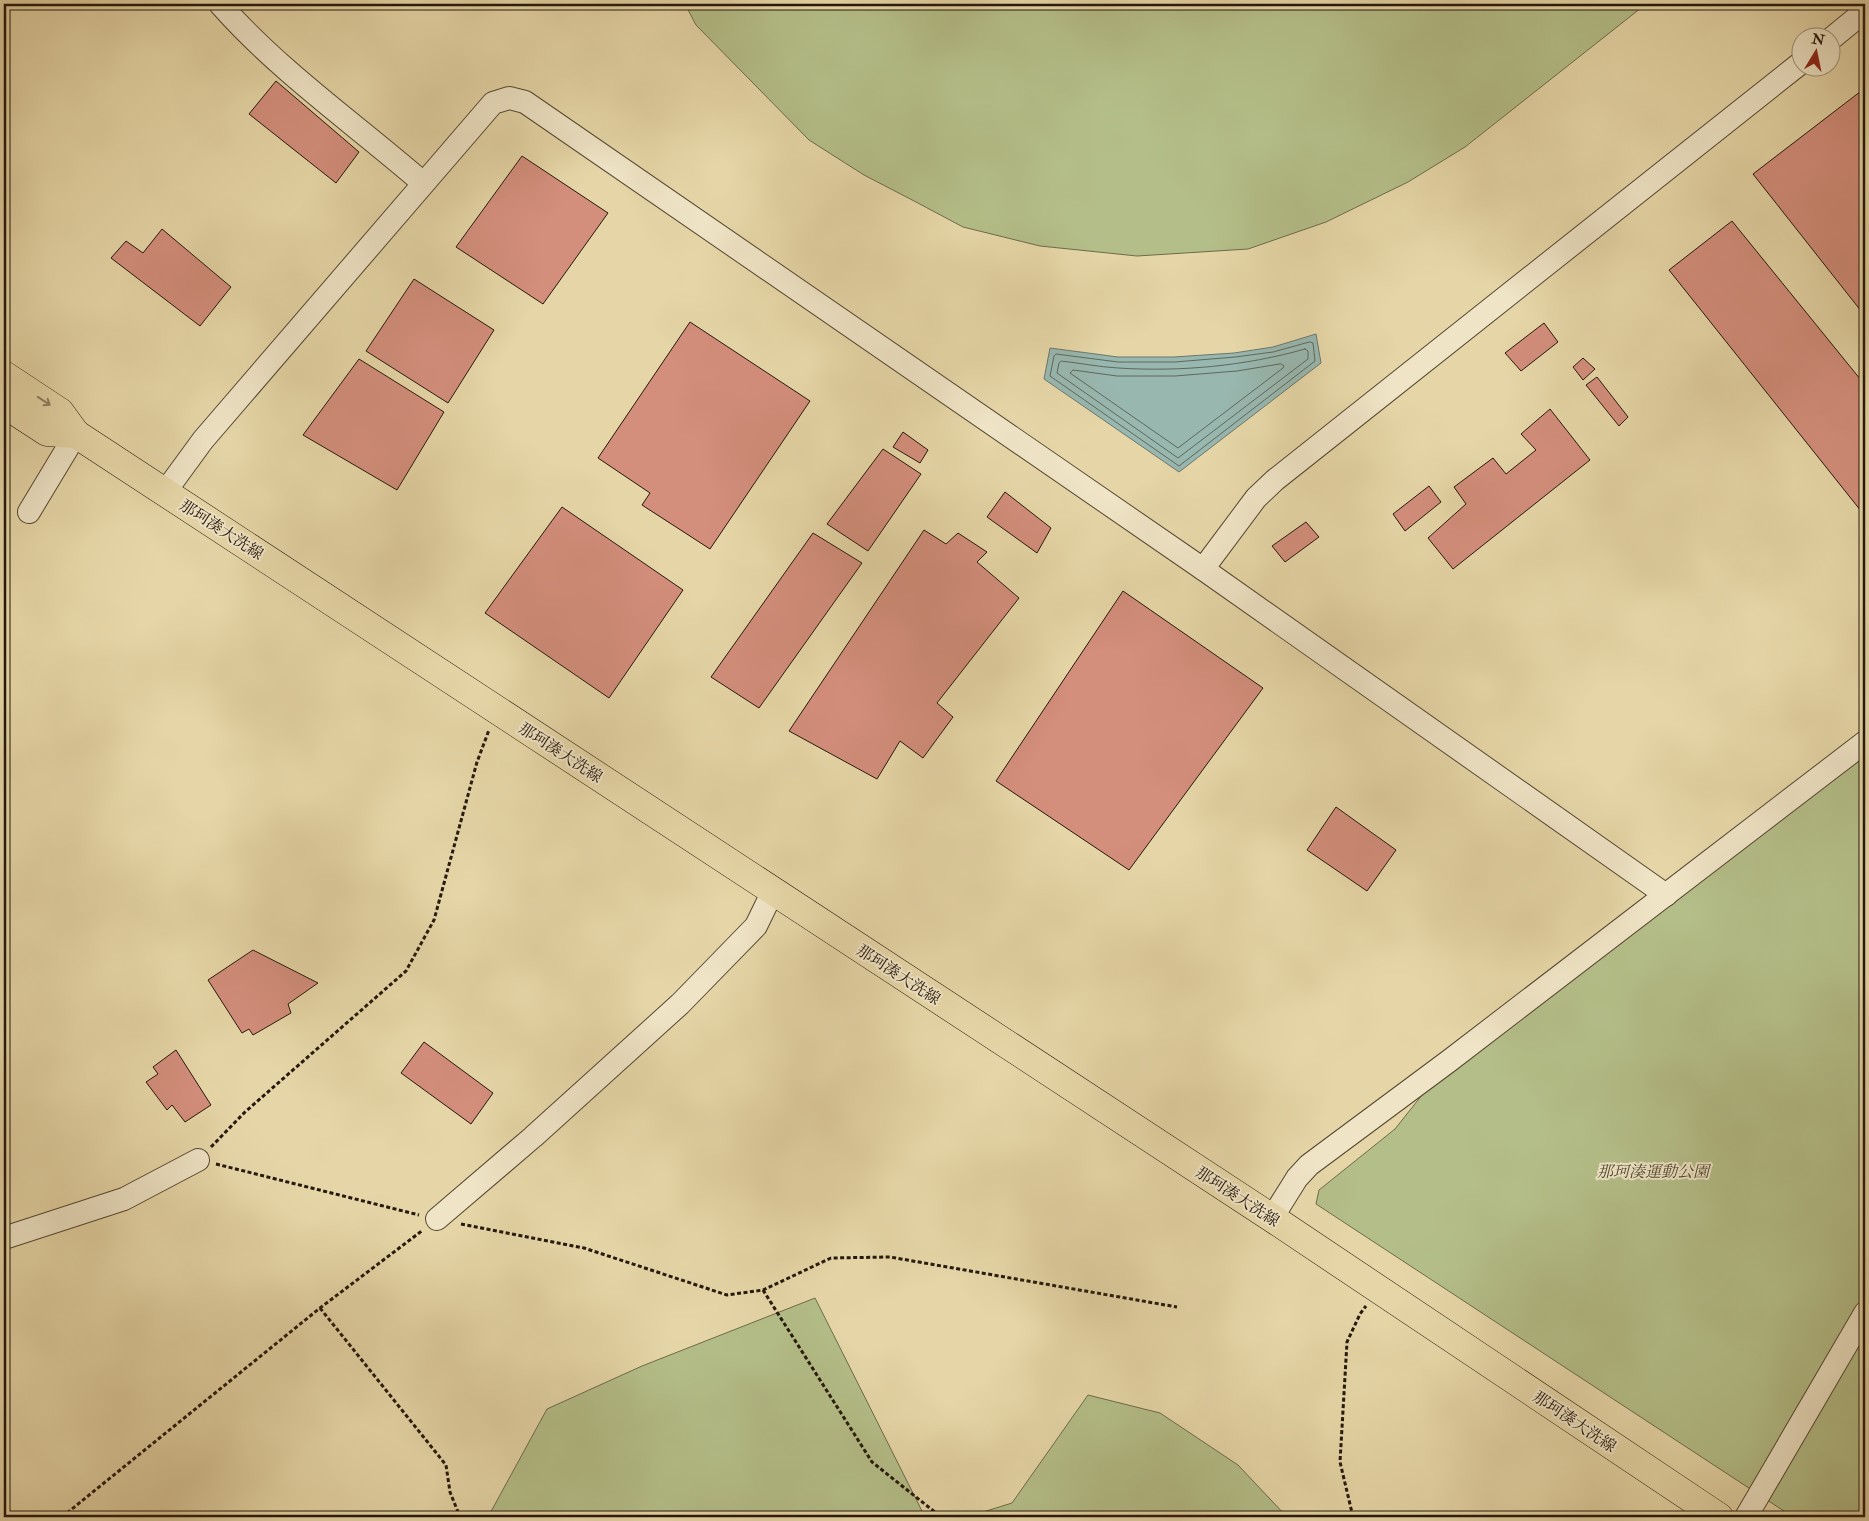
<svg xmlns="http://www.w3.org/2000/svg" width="1869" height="1521" viewBox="0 0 1869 1521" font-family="'IM FELL Double Pica','Noto Serif JP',serif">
  <rect width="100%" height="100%" fill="#e6d6a7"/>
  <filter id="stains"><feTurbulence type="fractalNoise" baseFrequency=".004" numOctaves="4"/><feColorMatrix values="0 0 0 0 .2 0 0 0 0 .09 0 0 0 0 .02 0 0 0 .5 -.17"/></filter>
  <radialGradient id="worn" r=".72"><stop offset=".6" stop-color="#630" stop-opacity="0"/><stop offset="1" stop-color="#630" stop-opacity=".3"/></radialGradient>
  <g fill="#b4be88" stroke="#6c6b4a">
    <path d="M685,4h961l-181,143 -57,35 -82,40 -78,27 -111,7 -97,-10 -77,-19 -47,-25 -52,-27 -55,-35 -113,-115z"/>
    <path d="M1865,742v775h-72l-477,-313 3,-14 76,-61 54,-68z"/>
    <path d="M815,1298l110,219h-437l59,-108 95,-43z"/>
    <path d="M1088,1395l72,18 78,52 49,52h-320l45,-14z"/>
  </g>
  <path fill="#98b7af" stroke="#6a776d" d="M1316,334l5,29 -142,109 -135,-93 6,-31 68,9h56l60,-4 39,-6z"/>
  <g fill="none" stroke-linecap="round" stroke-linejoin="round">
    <g stroke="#5e685d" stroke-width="1">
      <path d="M1310,342l3,1 2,18 -136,105 -129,-90 4,-20 2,-2 62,8h57l60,-5 38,-5z"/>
      <path d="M1305,349l3,2v8l-130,99 -121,-85 2,-10 2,-2c19,2 38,6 57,7 63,4 127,-2 187,-19z"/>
      <path d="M1281,364l3,2 -1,2 -105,80 -108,-75 3,-3 44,6h58l62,-5z"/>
    </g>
  </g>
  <g fill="#d38e7c" stroke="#25180b">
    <path d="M276,81l83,71 -23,31 -87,-69z"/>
    <path d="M1865,88v228l-112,-142z"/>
    <path d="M522,156l86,57 -65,91 -87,-57z"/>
    <path d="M1732,221l133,164v131l-196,-246z"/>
    <path d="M162,229l69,58 -31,39 -89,-68 15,-17 17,12z"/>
    <path d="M414,279l80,51 -46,73 -82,-52z"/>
    <path d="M690,322l120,79 -100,148 -68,-44 8,-12 -52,-35z"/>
    <path d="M1544,323l14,19 -37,29 -16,-18z"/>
    <path d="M1583,358l12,11 -12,11 -10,-13z"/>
    <path d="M359,359l85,53 -47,78 -94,-55z"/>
    <path d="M1597,377l31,40 -9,9 -33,-41z"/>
    <path d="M1550,409l40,51 -137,109 -25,-31 38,-34 -12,-17 39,-29 13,16 30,-24 -15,-16z"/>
    <path d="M903,432l25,18 -8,13 -27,-16z"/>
    <path d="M883,449l38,25 -53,77 -41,-27z"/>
    <path d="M1429,486l12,16 -36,29 -12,-17z"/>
    <path d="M1005,492l46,36 -14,25 -50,-36z"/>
    <path d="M562,507l121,83 -74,108 -124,-85z"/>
    <path d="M1306,522l13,15 -34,25 -13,-16z"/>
    <path d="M924,530l22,14 12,-11 29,19 -10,10 42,36 -82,105 16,14 -30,41 -23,-17 -23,38 -88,-48z"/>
    <path d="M813,533l49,30 -103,145 -48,-31z"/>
    <path d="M1123,591l140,97 -134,182 -133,-89z"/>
    <path d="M1336,807l60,43 -29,41 -60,-41z"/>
    <path d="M253,950l65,33 -30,21 3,9 -38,22 -4,-6 -7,4 -34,-53z"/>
    <path d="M424,1042l69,51 -22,31 -70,-51z"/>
    <path d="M176,1050l35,55 -26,17 -13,-17 -5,5 -21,-28 12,-8 -5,-7z"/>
  </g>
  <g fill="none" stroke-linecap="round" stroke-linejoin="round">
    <defs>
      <g id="minor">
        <path d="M220,4c60,68 135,120 203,179"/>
        <path d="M1832,38l33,-27"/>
        <path d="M165,492l38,-52 290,-337 16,-5 16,4 678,467 463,326"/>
        <path d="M29,512l47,-78"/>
        <path d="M1203,569l53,-71 19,-18 527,-418"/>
        <path d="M1272,1218l25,-40 12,-13 140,-104 416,-319"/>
        <path d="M437,1219l96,-82 147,-133 76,-78 17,-35"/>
        <path d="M4,1238l120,-39 74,-39"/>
        <path d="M1746,1517l119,-204"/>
      </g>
      <g id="major">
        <path d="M4,375l56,37 16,22 1196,784 447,299"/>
        <path d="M4,404l43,28 29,2"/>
      </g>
    </defs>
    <use href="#minor" stroke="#554832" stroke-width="24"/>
    <use href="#major" stroke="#25180b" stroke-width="29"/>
    <g stroke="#25180b" stroke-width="3" stroke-dasharray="4 2.5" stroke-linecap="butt">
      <path d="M211,1147l34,-35 161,-141 28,-51 43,-158 12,-32"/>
      <path d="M216,1164l203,51"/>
      <path d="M461,1224l123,24 143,47 36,-5 68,-32 59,-1 287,50"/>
      <path d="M763,1290l109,172 64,51 9,4"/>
      <path d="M320,1308l126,157 4,27 10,25"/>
      <path d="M62,1517l258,-209 103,-78"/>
      <path d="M1353,1517l-13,-55 7,-120 13,-28 6,-8"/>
    </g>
    <use href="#minor" stroke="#efe4c6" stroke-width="22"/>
    <use href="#major" stroke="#e6d6a7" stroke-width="28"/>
  </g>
  <defs><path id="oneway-shaft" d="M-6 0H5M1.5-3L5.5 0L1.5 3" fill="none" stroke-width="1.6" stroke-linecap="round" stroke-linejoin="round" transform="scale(1.25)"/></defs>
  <use stroke="#8f8061" href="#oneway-shaft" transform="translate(44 401) rotate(33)"/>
  <g text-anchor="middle" stroke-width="4" stroke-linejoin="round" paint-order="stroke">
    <g font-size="16" fill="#25180b" stroke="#efe4c6">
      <text transform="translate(222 529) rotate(33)" y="6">那珂湊大洗線</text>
      <text transform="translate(561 752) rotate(33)" y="6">那珂湊大洗線</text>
      <text transform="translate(899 974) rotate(33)" y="6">那珂湊大洗線</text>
      <text transform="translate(1238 1196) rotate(33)" y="6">那珂湊大洗線</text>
      <text transform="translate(1575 1421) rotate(34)" y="6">那珂湊大洗線</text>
    </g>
    <g font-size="16" font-style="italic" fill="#504a30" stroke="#efe4c6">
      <text x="1653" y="1177">那珂湊運動公園</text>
    </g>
  </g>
  <rect width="1869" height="1521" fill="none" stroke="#e6d6a7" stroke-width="20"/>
  <rect x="5" y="5" width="1859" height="1511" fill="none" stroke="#25180b" stroke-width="2.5"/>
  <rect x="10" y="10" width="1849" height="1501" fill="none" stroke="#25180b"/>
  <g transform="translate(1816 52) rotate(10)"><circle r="24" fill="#efe4c6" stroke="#9e927b"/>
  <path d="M0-4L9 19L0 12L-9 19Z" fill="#8f2418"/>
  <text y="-8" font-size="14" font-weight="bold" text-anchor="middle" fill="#25180b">N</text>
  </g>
  <rect width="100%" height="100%" filter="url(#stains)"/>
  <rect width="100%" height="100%" fill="url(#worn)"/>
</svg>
